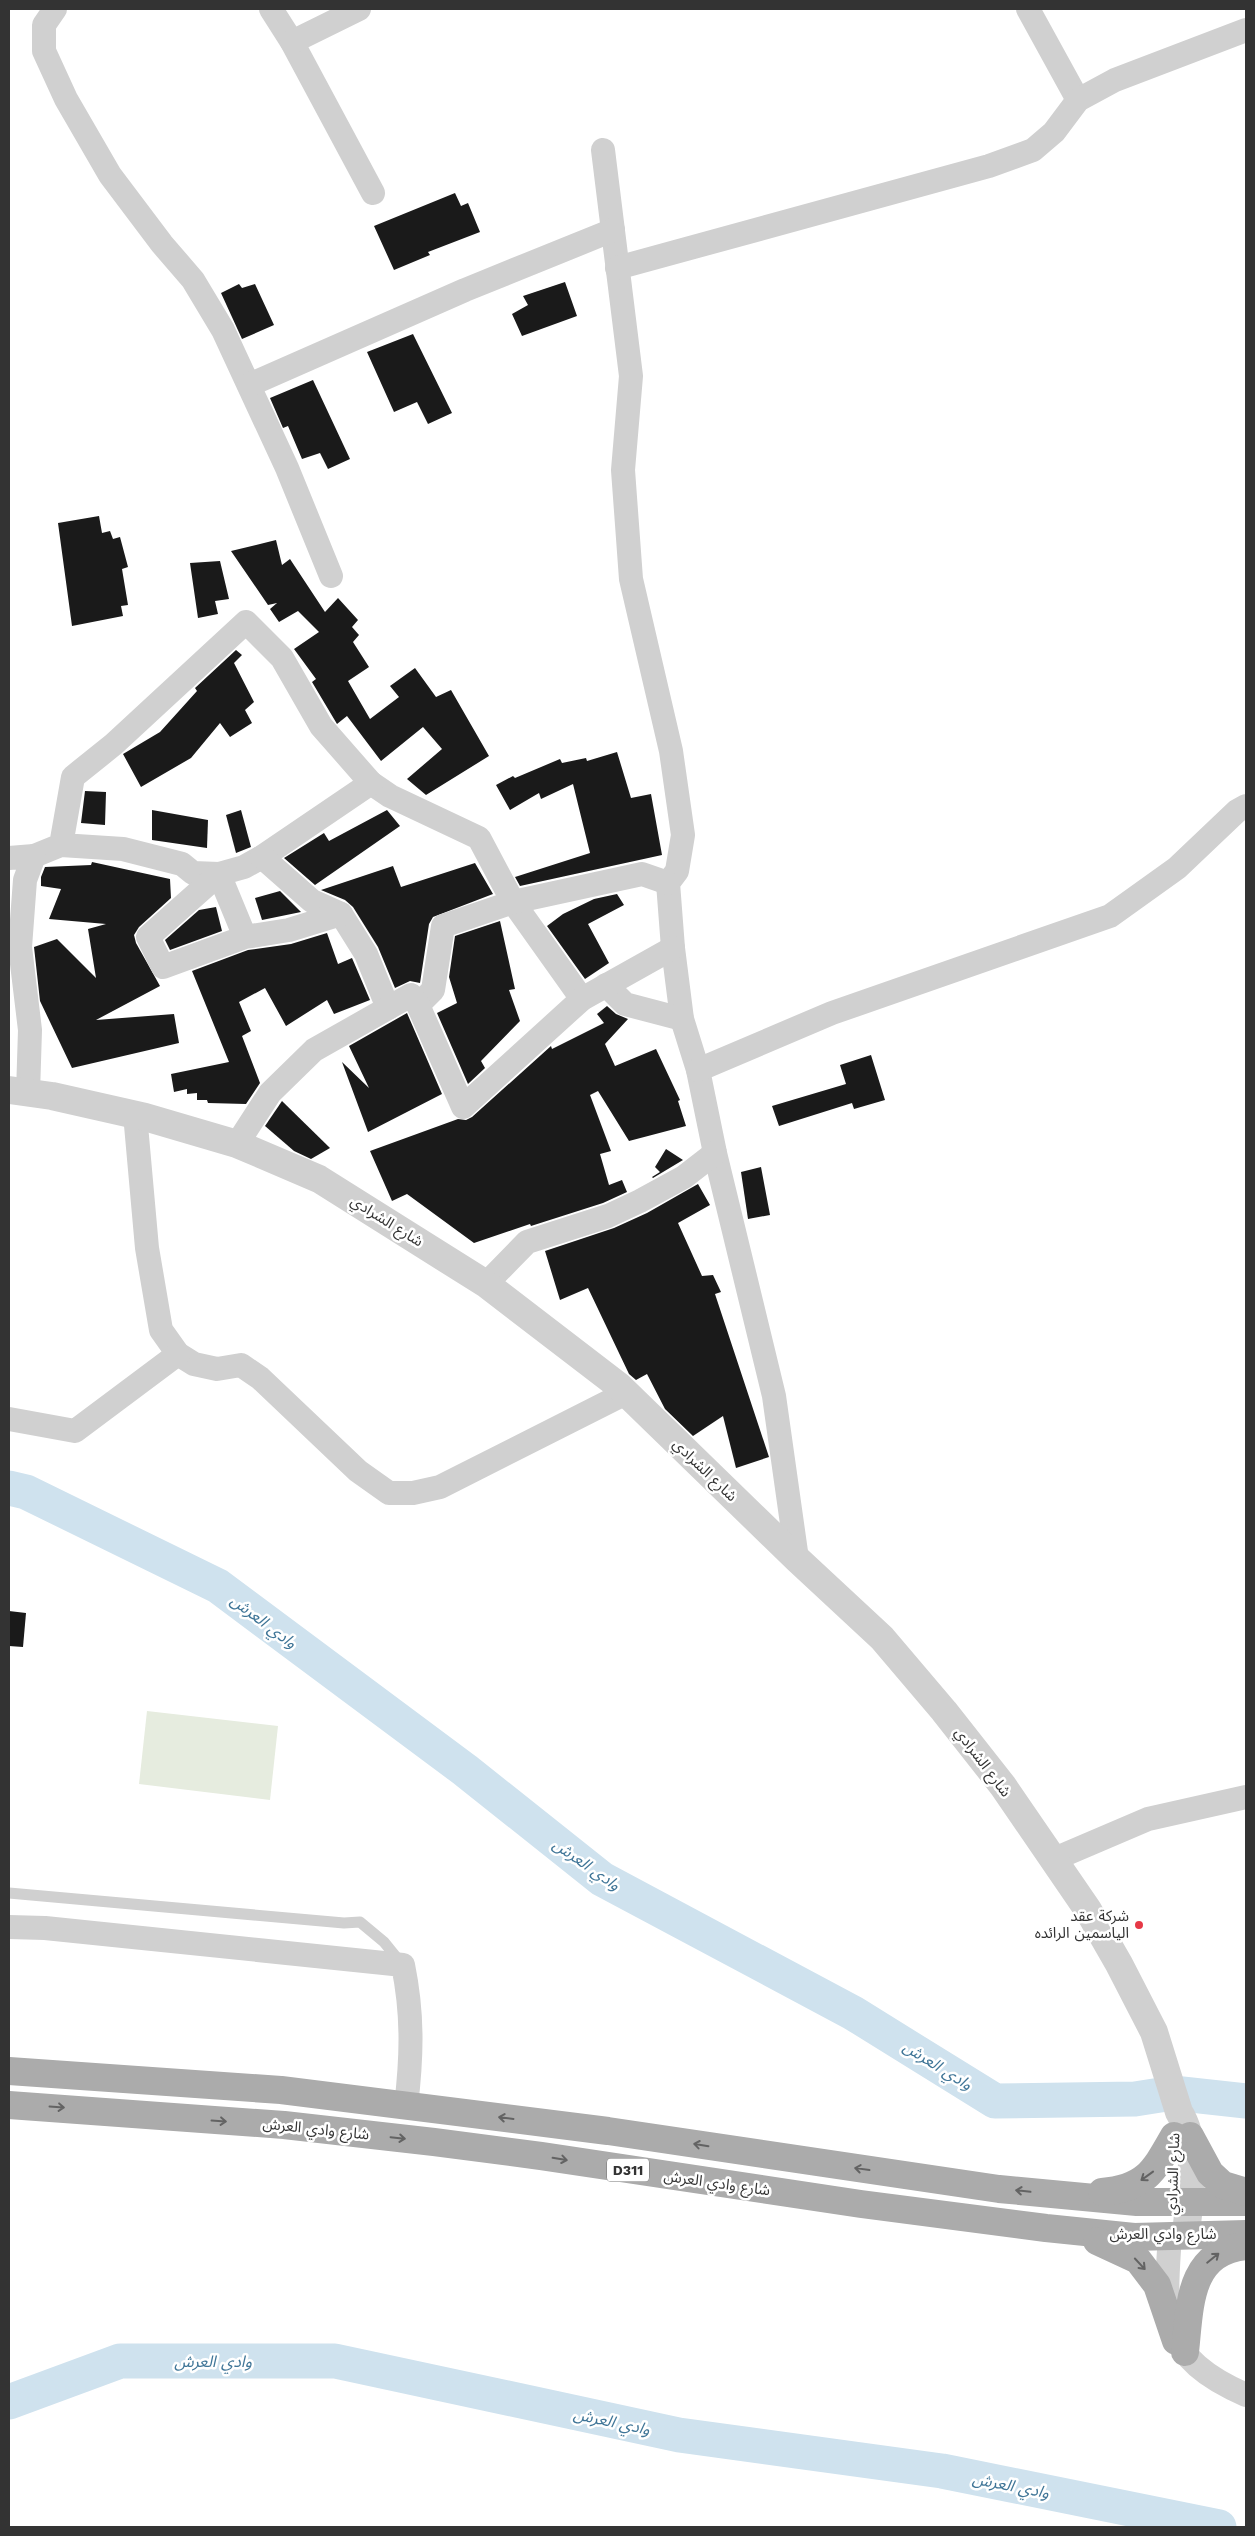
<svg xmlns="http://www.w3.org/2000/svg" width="1255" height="2536" viewBox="0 0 1255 2536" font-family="'Work Sans','Noto Sans Arabic',sans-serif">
  <rect width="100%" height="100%" fill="#fff"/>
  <path fill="#e6ecdf" d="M147,1711l131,15 -8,74 -131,-16z"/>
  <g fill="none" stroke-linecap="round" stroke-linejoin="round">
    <g stroke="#cfe2ee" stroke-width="35">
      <path d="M9,1488l17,4 192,94 247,184 137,109 251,134 142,88 140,-2 38,-6 73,8"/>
      <path d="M9,2402l111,-41h215l344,74 263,36 277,56"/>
    </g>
  </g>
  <g fill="#1a1a1a">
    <path d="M455,193l6,13 7,-3 12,29 -52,20 2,3 -36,15 -20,-44z"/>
    <path d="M565,282l12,34 -55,20 -10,-22 16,-9 -5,-9z"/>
    <path d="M239,284l3,4 13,-4 19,41 -32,14 -21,-46z"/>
    <path d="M413,334l39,79 -24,11 -11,-22 -23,10 -27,-60z"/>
    <path d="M313,380l37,79 -22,10 -8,-16 -18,6 -14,-33 -5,2 -13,-30z"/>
    <path d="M99,516l3,17 8,-2 3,8 7,-2 8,30 -6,2 6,36 -7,1 2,10 -51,10 -14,-103z"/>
    <path d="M276,540l6,25 8,-6 35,53 13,-14 20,22 -6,7 7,8 -6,7 16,25 -21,14 22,38 29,-22 -9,-11 25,-18 21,29 15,-7 38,66 -63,39 -19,-16 35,-30 -19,-22 -42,34 -34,-45 -10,8 -25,-42 4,-3 -22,-30 25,-17 -21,-21 -19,11 -9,-13 7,-6 -9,2 -37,-54z"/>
    <path d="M220,561l9,38 -14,2 3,13 -20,4 -8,-55z"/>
    <path d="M236,650l6,5 -8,8 20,39 -9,8 7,13 -22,14 -10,-14 -29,35 -50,29 -18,-33 37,-22 37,-41 -2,-3z"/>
    <path d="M617,752l14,46 20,-4 11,61 -142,31 -5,-9 75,-24 -17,-69 -32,15 -2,-6 -29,17 -14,-25 17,-9 2,2 45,-19 2,4 24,-5 1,3z"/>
    <path d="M85,791l21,1 -1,33 -24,-2z"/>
    <path d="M152,810l56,10 -1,28 -55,-8z"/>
    <path d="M241,810l10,37 -15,6 -10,-38z"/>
    <path d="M387,810l13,16 -85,59 -31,-27 40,-25 5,8z"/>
    <path d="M92,862l78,17 1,19 -32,29 -5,8 2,8 24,43 -64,34 78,-6 5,29 -107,25 -32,-67 -6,-54 23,-8 39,39 -8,-49 18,-5 -57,-5 12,-30 -20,-3v-9l4,-10 46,-2z"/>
    <path d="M475,863l18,31 -60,23 -4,7 -9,59 -10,-2 -15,7 -17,-41 -25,-40 -8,-7 -24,-10 72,-24 8,21z"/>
    <path d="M280,891l21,21 -39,8 -7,-22z"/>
    <path d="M617,894l7,11 -36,19 21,39 -24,16 -38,-53 16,-12 31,-15z"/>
    <path d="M216,907l6,24 -52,19 -5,-10 34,-30z"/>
    <path d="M500,921l15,68 -6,1 11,31 -39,40 4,7 -17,16 -31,-71 20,-10 -8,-26 6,-41z"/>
    <path d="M327,933l11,31 14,-6 18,42 -36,14 -7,-14 -41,26 -21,-38 -26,14 12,29 -9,5 18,47 -14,21 -38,-1 -1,-3h-10v-7l-10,1v-5l-13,3 -3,-18 58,-12 -37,-91 56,-21 43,-6z"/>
    <path d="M607,1006l9,8 12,5 -23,25 10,22 41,-17 24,51 -2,1 8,25 -57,15 -31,-50 -8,4 21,56 -11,3 9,31 13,-5 5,12 -24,11 -72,23 -1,-2 -56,19 -67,-49 -15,7 -22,-50 88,-32 8,1 6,-3 79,-71 1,3 52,-26 -7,-9z"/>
    <path d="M407,1013l35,81 -74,38 -26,-70 27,26 -20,-42z"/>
    <path d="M871,1055l14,45 -31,9 -2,-6 -73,23 -7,-20 74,-22 -6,-19z"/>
    <path d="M282,1101l48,47 -19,11 -17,-8 -29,-25z"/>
    <path d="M666,1149l17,11 -30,18 -1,-1 8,-5 -5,-5z"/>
    <path d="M761,1167l9,48 -22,4 -7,-47z"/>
    <path d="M698,1184l12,21 -32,18 24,53 11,-1 8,17 -6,2 54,163 -33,11 -13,-52 -30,20 -28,-27 -18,-35 -11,6 -7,-6 -41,-86 -28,12 -15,-49 69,-23 33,-15z"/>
    <path d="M9,1611l17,2 -3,34 -14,-1z"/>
  </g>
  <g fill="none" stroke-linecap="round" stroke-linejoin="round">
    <path stroke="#d0d0d0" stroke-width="11" d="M9,1893l335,30 16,-1 24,20 17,21"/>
    <g stroke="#d0d0d0" stroke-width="24">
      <path d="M55,9l-11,16v26l22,48 44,76 52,69 31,36 30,50 64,138 44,108"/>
      <path d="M271,9l21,33 81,151"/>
      <path d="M1028,9l50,91"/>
      <path d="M292,42l67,-33"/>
      <path d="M603,150l28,226 -8,94 8,109 40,172 12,84 -6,36 -9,12 5,65 9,71 16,51 17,83 59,243 23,163"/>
      <path d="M617,268l372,-102 44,-16 21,-18 24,-32 37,-20 131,-50"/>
      <path d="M249,385l216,-95 148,-60"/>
      <path d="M371,783l19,13 89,42 34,64 69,97"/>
      <path d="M34,856l27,-11 62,4 59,15 11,9 26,1 25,-7 18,-10 109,-74 -50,-57 -39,-68 -36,-36 -132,122 -41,33 -12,68"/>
      <path d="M262,857l50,44 29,13 25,40 22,54"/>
      <path d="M9,858l25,-2 -9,24 -5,67 10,83 -2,63"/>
      <path d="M245,937l-26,-63 -71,63 15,30 82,-30 44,-7 52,-16"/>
      <path d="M606,985l19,19 57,15"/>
      <path d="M418,1005l15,-15 10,-64 70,-24 129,-28 26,9"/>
      <path d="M698,1070l134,-57 278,-97 67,-48 60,-57 9,-5"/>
      <path d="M135,1114l12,134 14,82 17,24 16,10 23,5 24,-4 19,13 98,93 31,22h24l27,-6 186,-94"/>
      <path d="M237,1144l33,-51 44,-43 97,-55 7,10 45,102 119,-108 91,-51"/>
      <path d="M486,1284l41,-42 81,-26 32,-15 44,-24 31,-24"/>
      <path d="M9,1419l66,12 103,-77"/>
      <path d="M1052,1860l96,-41 98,-22"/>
      <path d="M9,1927l36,1 358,37c10,49 9,91 3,141"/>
      <path d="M1170,2236c-6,82 -9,122 76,159"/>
    </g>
    <path stroke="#d0d0d0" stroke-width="28" d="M9,1090l43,6 93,21 92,27 82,35 167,105 133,102 178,173 85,79 62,73 59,75 85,124 31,54 35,68 25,80c22,35 10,84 7,123"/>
    <g stroke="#ababab" stroke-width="28">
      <path d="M9,2071l272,19 327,41 391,58 138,13h109"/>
      <path d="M9,2105l275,20 150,17 107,14 320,48 185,24 88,9 112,-3"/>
      <path d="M1190,2136l20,37 13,12 23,7"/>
      <path d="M1102,2192c44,-4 52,-21 72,-56"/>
      <path d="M1097,2241l41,19 19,25 19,56"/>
      <path d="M1185,2352c5,-46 3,-100 61,-106"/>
    </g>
  </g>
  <defs><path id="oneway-shaft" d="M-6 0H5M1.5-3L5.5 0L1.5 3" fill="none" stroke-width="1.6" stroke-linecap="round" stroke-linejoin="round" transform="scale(1.25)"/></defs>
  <g stroke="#636363">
    <use href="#oneway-shaft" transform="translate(57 2107) rotate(4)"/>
    <use href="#oneway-shaft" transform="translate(506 2118) rotate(-173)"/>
    <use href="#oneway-shaft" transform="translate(219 2121) rotate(4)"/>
    <use href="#oneway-shaft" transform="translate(398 2138) rotate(6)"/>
    <use href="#oneway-shaft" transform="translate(701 2145) rotate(-171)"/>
    <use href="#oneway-shaft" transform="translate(560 2159) rotate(9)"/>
    <use href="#oneway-shaft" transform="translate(862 2169) rotate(-172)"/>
    <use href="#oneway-shaft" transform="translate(1147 2176) rotate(144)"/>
    <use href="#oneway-shaft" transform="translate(1023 2191) rotate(-174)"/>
    <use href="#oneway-shaft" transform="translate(1213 2258) rotate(-39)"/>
    <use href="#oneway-shaft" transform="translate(1140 2264) rotate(47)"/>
  </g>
  <circle fill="#e63946" stroke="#fff" stroke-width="2" cx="1139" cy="1925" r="5"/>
  <g text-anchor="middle" stroke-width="5" stroke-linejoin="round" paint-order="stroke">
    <rect fill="#fff" stroke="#707070" stroke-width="1" x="607" y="2158.5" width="42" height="23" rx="4"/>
    <g font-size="14" font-weight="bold" fill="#333">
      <text x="628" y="2175">D311</text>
    </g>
    <g font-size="15" fill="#333" stroke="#fff">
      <text transform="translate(387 1221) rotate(32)" y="5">شارع الشرادي</text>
      <text transform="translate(705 1470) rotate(44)" y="5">شارع الشرادي</text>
      <text transform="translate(983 1762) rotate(53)" y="5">شارع الشرادي</text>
      <text transform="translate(316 2129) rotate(6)" y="5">شارع وادي العرش</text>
      <text transform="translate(1173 2174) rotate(-88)" y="5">شارع الشرادي</text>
      <text transform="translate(717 2183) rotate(8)" y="5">شارع وادي العرش</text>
      <text x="1163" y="2239">شارع وادي العرش</text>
    </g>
    <g font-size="15" fill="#333" stroke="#fff" text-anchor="end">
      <text x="1129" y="1921">شرکة عقد<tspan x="1129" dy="17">الیاسمین الرائدہ</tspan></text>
    </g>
    <g font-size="16" font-style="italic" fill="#3f7597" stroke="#fff">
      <text transform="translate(264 1621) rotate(37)" y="6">وادي العرش</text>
      <text transform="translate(587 1864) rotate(35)" y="6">وادي العرش</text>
      <text transform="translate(938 2065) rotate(32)" y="6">وادي العرش</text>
      <text x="213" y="2367">وادي العرش</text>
      <text transform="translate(612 2421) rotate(12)" y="6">وادي العرش</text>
      <text transform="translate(1011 2485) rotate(11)" y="6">وادي العرش</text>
    </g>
  </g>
  <rect width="1255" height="2536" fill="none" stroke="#333333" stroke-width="20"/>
</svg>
